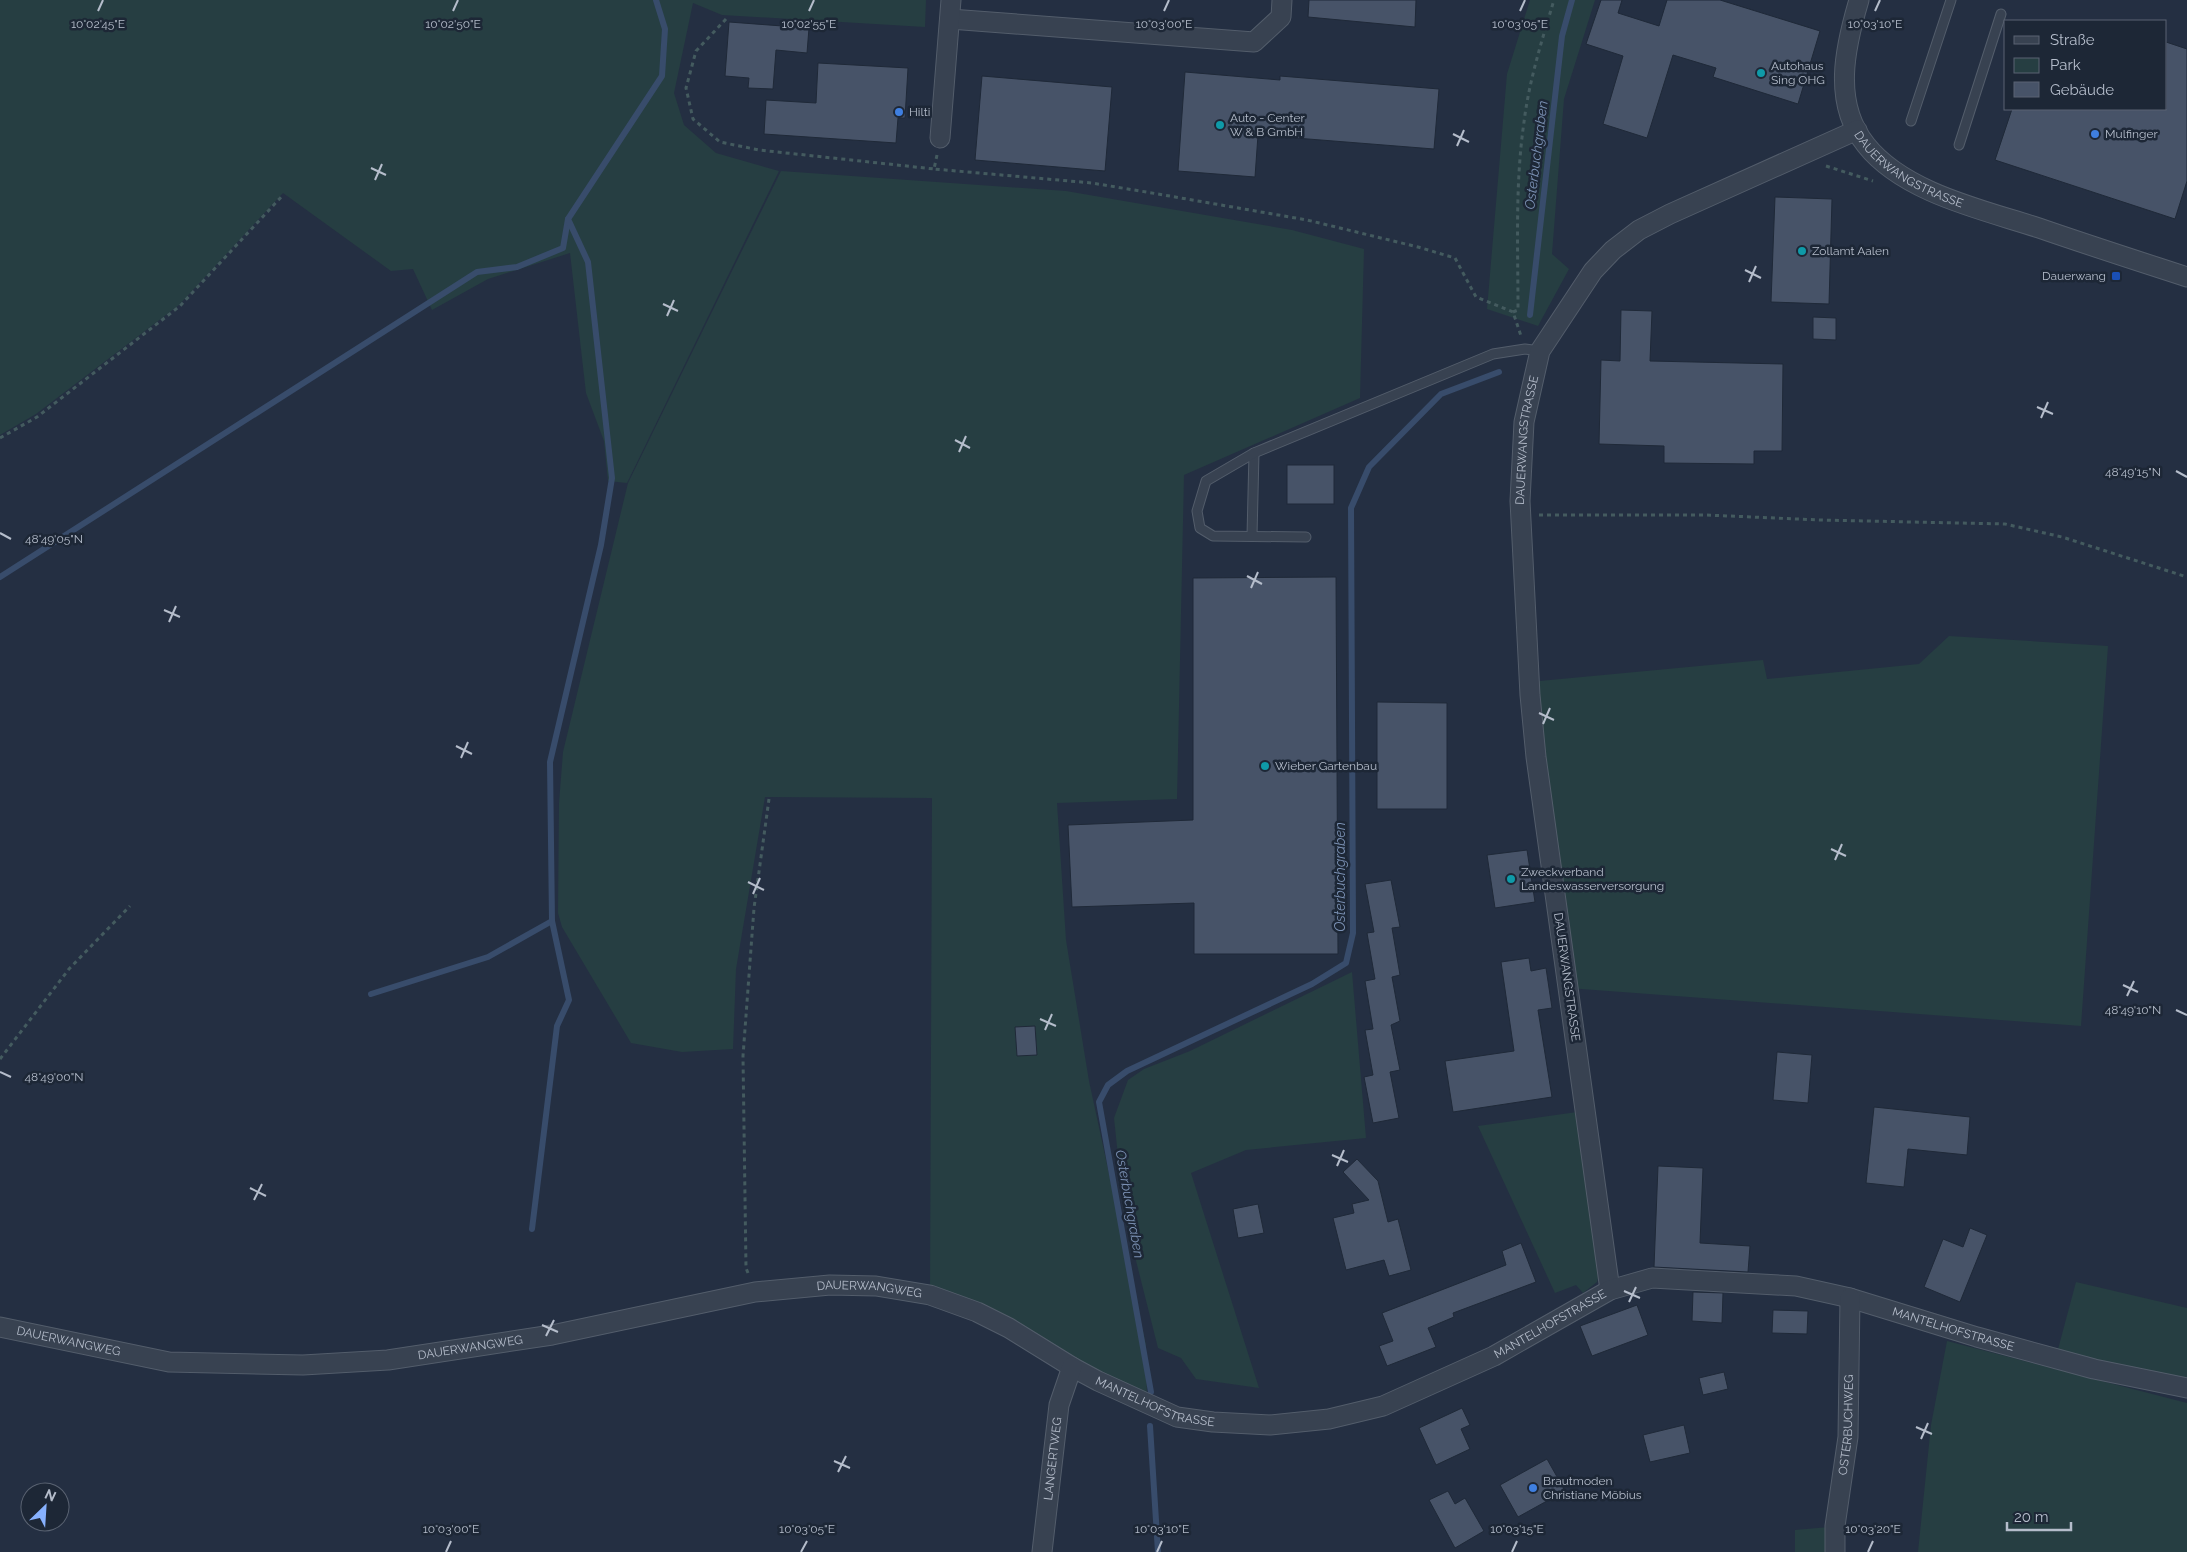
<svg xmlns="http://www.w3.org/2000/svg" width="2187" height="1552" viewBox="0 0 2187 1552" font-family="Raleway,sans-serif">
  <rect width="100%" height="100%" fill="#242f42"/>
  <g fill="#263e42">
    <path d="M0,0h926l-1,27 -203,-12 -29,-12 -19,90 10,32 32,28 63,18 -152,312 -19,-2 -4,-40 -18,-48 -16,-140 -82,26 -56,31 -19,-41 -22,2 -108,-78 -104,112 -143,109 -36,21z"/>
    <path d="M1530,0h65l-31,99 -12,155 17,15 -31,57 -51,-17 20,-235z"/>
    <path d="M781,171l285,20 226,39 72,19 -4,149 -176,77 -7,324 -120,4 9,137 23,141 57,264 1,59 -217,-109 2,-497 -167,-1 -29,172 -3,80 -51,3 -51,-9 -69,-116 -4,-14 1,-110 4,-51 65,-269z"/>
    <path d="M1949,636l159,10 -27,380 -513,-38 -39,-306 234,-22 4,19 152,-15z"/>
    <path d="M1352,972l14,166 -120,12 -55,23 68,215 -63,-9 -15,-21 -23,-10 -34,-135 -10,-95 14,-38 16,-11 46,-18z"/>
    <path d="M1577,1112l25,150 -5,20 -14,11 -7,-8 -21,8 -77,-167z"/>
    <path d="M2076,1282l111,26v70l-130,-25z"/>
    <path d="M1947,1341l240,62v149h-269l13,-127z"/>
    <path d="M1829,1527l-2,25h-32v-22z"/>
  </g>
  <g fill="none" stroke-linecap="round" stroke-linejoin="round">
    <g stroke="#384c6b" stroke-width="6">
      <path d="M1530,315l32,-279 10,-36"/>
      <path d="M0,577l477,-305 40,-5 46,-19 5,-29"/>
      <path d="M371,994l117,-37 64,-36"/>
      <path d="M532,1229l25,-203 12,-26 -17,-79 -2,-159 51,-217 11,-67 -24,-216 -20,-43 94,-143 3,-47 -9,-29"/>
      <path d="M1151,1392l-52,-290 9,-17 19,-14 185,-87 34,-21 7,-30 -2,-425 18,-41 72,-73 58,-22"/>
      <path d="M1150,1426l8,126"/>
    </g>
  </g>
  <g fill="#475368" stroke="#1f2938">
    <path d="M1309,0h107l-1,27 -107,-10z"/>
    <path d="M1601,0h21l-4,13 41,13 8,-26h53l100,31 -22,73 -85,-27 3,-9 -43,-13 -26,83 -44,-14 20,-68 -37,-12z"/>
    <path d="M729,22l80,6 -2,25 -31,-3 -3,39 -25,-1 1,-10 -24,-2z"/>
    <path d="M2166,42l21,7v132l-12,38 -180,-59 17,-51h154z"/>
    <path d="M818,63l90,5 -3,50h-7l-2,25 -132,-9 2,-34 50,3z"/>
    <path d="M1185,72l95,8v-4l159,13 -5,60 -176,-14 -3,42 -77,-6z"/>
    <path d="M982,76l130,11 -7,84 -130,-11z"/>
    <path d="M1775,197l57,2 -3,105 -58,-2z"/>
    <path d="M1621,310l31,1 -2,50 133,3 -1,87h-28v13l-90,-1v-17l-65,-2 2,-84 19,1z"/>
    <path d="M1813,317l23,1v22l-23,-1z"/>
    <rect x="1287" y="465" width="47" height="39"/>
    <path d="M1336,577l2,377h-144v-51l-122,4 -4,-82 125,-5v-242z"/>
    <path d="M1377,702l70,1v106h-70z"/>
    <path d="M1527,850l8,52 -40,6 -8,-53z"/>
    <path d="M1391,880l9,47 -8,1 8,47 -8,2 8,44 -9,4 9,45 -10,2 9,46 -26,5 -9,-46 9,-2 -8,-45 8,-1 -8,-48 10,-2 -8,-46 7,-1 -9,-48z"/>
    <path d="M1529,958l2,13 15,-3 6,40 -14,2 14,87 -99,15 -8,-51 69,-10 -13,-89z"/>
    <path d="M1035,1026l2,29 -20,1 -2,-29z"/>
    <path d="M1777,1052l35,3 -4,48 -35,-3z"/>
    <path d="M1874,1107l96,10 -3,38 -59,-6 -4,38 -38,-4z"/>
    <path d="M1357,1159l21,22 10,41 10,-3 13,51 -22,6 -5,-16 -38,10 -13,-52 21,-5 -2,-9 17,-4 -26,-28z"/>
    <path d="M1658,1166l45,2 -3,75 50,3 -2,26 -94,-5z"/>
    <path d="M1258,1204l6,29 -26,5 -5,-29z"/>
    <path d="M1970,1228l17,7 -27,67 -36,-15 19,-48 20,8z"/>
    <path d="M1521,1243l15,39 -83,31 1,4 -26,11 8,19 -49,19 -8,-20 14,-5 -11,-28 124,-48 -4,-14z"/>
    <path d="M1693,1292l30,1 -1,30 -30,-2z"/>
    <path d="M1637,1305l11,30 -56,21 -12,-30z"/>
    <path d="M1773,1310l35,1 -1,23 -35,-1z"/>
    <path d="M1724,1372l4,17 -25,6 -4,-17z"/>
    <path d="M1462,1408l8,17 -9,4 9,20 -34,16 -17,-37z"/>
    <path d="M1684,1425l6,28 -40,9 -7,-27z"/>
    <path d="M1547,1459l18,32 -47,26 -18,-32z"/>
    <path d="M1448,1491l7,13 10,-6 19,33 -29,17 -26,-48z"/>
  </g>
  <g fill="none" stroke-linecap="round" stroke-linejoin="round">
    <defs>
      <g id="lane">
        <path d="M1911,121l40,-121"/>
        <path d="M1959,145l42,-131"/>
        <path d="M1252,536l2,-83"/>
        <path d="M1306,537l-93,-1 -13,-8 -3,-17 9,-30 48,-28 239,-99 32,-5 15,2"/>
      </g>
      <g id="street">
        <path id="s1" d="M1859,0c-14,47 -27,103 7,145 38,48 118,65 173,83 49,17 99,33 148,49"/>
        <path d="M950,19l304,23 27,-25 1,-17"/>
        <path d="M940,138l11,-138"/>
        <path id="s2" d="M1610,1290l-74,-533 -6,-62 -10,-194 4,-79 16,-71 53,-80 20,-21 26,-20 31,-16 187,-84"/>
        <path id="s3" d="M0,1327l169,35 134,3 85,-5 164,-25 203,-43 75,-7 46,1 54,9 47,17 32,16 63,39 26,14 79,36 36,5 57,3 59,-6 54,-13 111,-50 116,-66 42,-12 144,8 54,12 127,39 117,32 93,19"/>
        <path id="s4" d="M1042,1552l17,-147 13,-38"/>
        <path id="s5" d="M1835,1552v-26l13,-89 2,-139"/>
      </g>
    </defs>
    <use href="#lane" stroke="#535d6b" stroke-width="11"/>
    <use href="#street" stroke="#535d6b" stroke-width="21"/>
    <g stroke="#445b5f" stroke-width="3" stroke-dasharray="4 4" stroke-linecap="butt">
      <path d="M726,19l-30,32 -10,37 7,31 27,23 39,8 175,19"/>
      <path d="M937,155l-3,14 158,14 66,11 149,26 111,27 37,11 21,39 37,15 8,24"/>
      <path d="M1826,166l47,15"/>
      <path d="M1513,312l5,-2c0,-62 -3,-126 6,-188 5,-41 18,-82 30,-122"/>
      <path d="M0,438l37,-21 143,-111 103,-111"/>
      <path d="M1539,515h167l114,5 185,4 57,13 125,40"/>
      <path d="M0,1059l69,-90 61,-63"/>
      <path d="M748,1273l-2,-5 -3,-212 11,-148 15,-109"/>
    </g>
    <use href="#lane" stroke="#384251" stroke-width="9"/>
    <use href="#street" stroke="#384251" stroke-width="19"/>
  </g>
  <path fill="none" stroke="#b5bdcb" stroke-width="2" d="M98,11l5,-11M453,11l5,-11M809,11l5,-11M1164,11l5,-11M1520,11l5,-11M1875,11l5,-11M1453,134l16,8M1457,146l7,-16M371,168l15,7M375,180l7,-16M1745,270l16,8M1749,282l7,-16M663,304l15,7M667,316l7,-16M2037,407l16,7M2041,418l7,-16M955,440l15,8M959,452l7,-16M2176,471l11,6M0,533l11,6M1247,576l15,8M1251,588l7,-16M164,610l16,7M169,622l7,-16M1539,713l15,7M1543,724l7,-16M456,746l16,8M461,758l7,-16M1831,849l15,7M1835,860l7,-16M748,882l16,8M753,894l7,-16M2123,985l15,7M2127,996l7,-15M2176,1010l11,5M1040,1019l16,7M1045,1030l7,-16M0,1072l11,5M1332,1155l16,7M1337,1166l7,-16M250,1188l16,8M254,1200l8,-16M1624,1291l16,7M1629,1302l7,-15M542,1325l16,7M546,1336l8,-16M1916,1427l16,7M1921,1439l7,-16M834,1461l16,7M838,1472l8,-16M446,1552l5,-11M801,1552l6,-11M1157,1552l5,-11M1512,1552l5,-11M1868,1552l5,-11"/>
  <g fill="#0f9aa8" stroke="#1d2736" stroke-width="2">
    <circle cx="1761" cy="73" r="5"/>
    <circle cx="1220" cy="125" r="5"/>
    <circle cx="1802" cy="251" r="5"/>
    <circle cx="1265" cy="766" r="5"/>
    <circle cx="1511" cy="879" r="5"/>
  </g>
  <g fill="#3f7fe0" stroke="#1d2736" stroke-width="2">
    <circle cx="899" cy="112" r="5"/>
    <circle cx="2095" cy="134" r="5"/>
    <circle cx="1533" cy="1488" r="5"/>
  </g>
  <rect fill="#1a4fb4" stroke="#1d2736" stroke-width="2" x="2111" y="271" width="10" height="10" rx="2.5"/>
  <g text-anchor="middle" stroke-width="5" stroke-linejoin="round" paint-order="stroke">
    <g font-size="12" fill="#b5bdcb" stroke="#1d2736" text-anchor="start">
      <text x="1771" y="70">Autohaus<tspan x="1771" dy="14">Sing OHG</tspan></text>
      <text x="909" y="116">Hilti</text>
      <text x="1230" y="122">Auto - Center<tspan x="1230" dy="14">W &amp; B GmbH</tspan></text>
      <text x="2105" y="138">Mulfinger</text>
      <text x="1812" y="255">Zollamt Aalen</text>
      <text x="2106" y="280" text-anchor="end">Dauerwang</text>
      <text x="1275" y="770">Wieber Gartenbau</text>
      <text x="1521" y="876">Zweckverband<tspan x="1521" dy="14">Landeswasserversorgung</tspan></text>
      <text x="1543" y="1485">Brautmoden<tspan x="1543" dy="14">Christiane Möbius</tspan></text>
    </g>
    <g font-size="12" fill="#b5bdcb" stroke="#1d2736">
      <text dy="4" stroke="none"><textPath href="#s1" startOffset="201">DAUERWANGSTRASSE</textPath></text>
      <text dy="4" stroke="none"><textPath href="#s2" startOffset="856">DAUERWANGSTRASSE</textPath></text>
      <text transform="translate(1567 977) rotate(82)" y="4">DAUERWANGSTRASSE</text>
      <text dy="4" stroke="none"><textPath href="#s3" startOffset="880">DAUERWANGWEG</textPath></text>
      <text dy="4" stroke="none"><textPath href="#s3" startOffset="1612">MANTELHOFSTRASSE</textPath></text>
      <text dy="4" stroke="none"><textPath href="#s3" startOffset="2032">MANTELHOFSTRASSE</textPath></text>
      <text dy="4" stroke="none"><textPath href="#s3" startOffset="70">DAUERWANGWEG</textPath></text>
      <text dy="4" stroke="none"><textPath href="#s3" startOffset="475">DAUERWANGWEG</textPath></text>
      <text dy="4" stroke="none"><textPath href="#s3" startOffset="1192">MANTELHOFSTRASSE</textPath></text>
      <text dy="4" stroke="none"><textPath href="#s5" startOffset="128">OSTERBUCHWEG</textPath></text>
      <text dy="4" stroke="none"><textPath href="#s4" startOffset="94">LANGERTWEG</textPath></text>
    </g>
    <g font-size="14" font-style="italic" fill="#7b91b4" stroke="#1d2736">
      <text transform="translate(1536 155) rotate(-83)" y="5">Osterbuchgraben</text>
      <text transform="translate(1340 877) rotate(-90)" y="5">Osterbuchgraben</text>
      <text transform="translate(1130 1204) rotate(80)" y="5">Osterbuchgraben</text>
    </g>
  </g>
  <g font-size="12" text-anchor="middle" fill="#b5bdcb" stroke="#1d2736" stroke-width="5" stroke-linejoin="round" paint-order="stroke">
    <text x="98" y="28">10°02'45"E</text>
    <text x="453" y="28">10°02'50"E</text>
    <text x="809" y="28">10°02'55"E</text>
    <text x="1164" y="28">10°03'00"E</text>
    <text x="1520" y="28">10°03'05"E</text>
    <text x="1875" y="28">10°03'10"E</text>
    <text x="2133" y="476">48°49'15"N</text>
    <text x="54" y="543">48°49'05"N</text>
    <text x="2133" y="1014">48°49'10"N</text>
    <text x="54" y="1081">48°49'00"N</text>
    <text x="451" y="1533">10°03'00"E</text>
    <text x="807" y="1533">10°03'05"E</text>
    <text x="1162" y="1533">10°03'10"E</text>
    <text x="1517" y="1533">10°03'15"E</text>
    <text x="1873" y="1533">10°03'20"E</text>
  </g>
  <rect x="2004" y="20" width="162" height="90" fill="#1d2736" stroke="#5a6372"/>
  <rect x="2014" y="36" width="25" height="8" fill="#384251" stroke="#5a6372"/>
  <text x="2050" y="45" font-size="15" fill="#b5bdcb">Straße</text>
  <rect x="2014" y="58" width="25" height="15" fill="#263e42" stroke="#5a6372"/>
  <text x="2050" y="70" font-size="15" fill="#b5bdcb">Park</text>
  <rect x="2014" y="82" width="25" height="15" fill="#475368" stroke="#5a6372"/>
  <text x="2050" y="95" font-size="15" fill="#b5bdcb">Gebäude</text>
  <g transform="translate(45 1507) rotate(25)"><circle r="24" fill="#1d2736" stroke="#5a6372"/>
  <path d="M0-4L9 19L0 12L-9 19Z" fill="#87b1fe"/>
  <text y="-8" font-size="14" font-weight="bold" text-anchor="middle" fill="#b5bdcb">N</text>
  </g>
  <path d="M2007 1522v8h64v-8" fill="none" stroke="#b5bdcb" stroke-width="2.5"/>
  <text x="2014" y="1522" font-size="15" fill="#b5bdcb" stroke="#1d2736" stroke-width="4" paint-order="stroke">20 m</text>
</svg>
